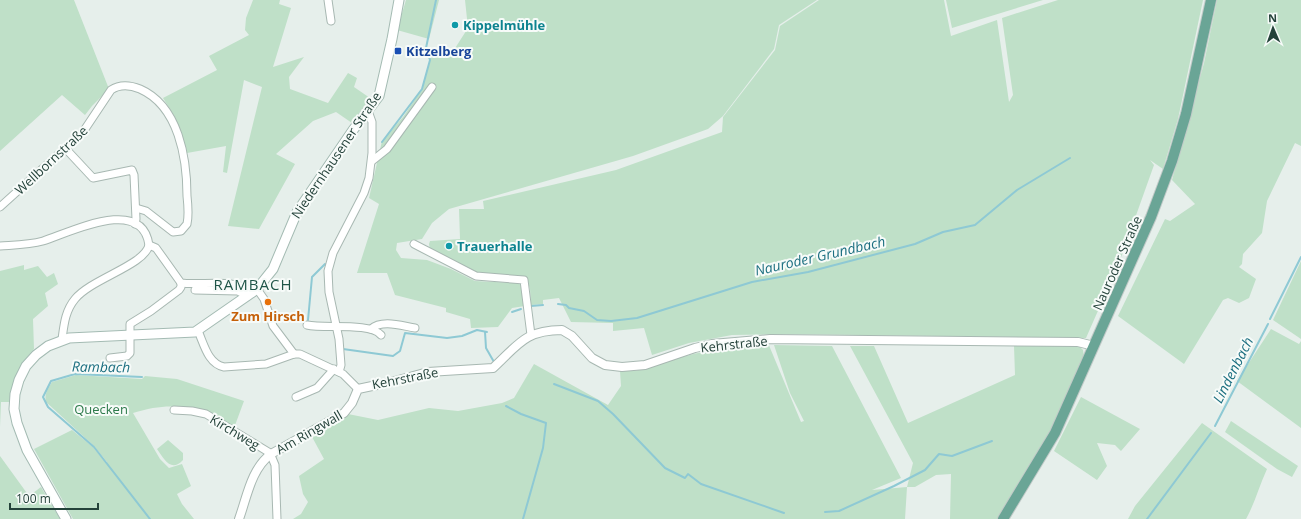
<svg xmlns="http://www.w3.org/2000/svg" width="1301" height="519" viewBox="0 0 1301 519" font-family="'Open Sans',sans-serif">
  <rect width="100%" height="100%" fill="#e6efeb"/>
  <g fill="#bfe0c8">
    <path d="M0,0h74l35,89 -17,17 -7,9 -23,-20 -62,56z"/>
    <path d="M253,0h27l-1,4 12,4 -18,59 31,-10 -15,20 1,12 38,14 20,-30 9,5 -3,9 16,11 -18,25 -16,-11 -23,9 -37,33 19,10 -36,65 -31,-3 34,-139 -18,-7 -17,93 -4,-1 3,-26 -39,7 -12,-36 -12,-19 54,-28 -8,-14 40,-21 -4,-5 1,-12z"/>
    <path d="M406,0h33l-10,39 -32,-9z"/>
    <path d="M465,0h352l-38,25 -5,24 -51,67 -15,13 -75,27 -184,53 -17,14 -10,16 -25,4 -1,7 5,8 26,2 24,9 24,12 43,2 3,2 4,21 -13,2 -14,19 -27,1 -1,-9 -24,-7v-4l-51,-13 -8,-22h-30l22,-69 -10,-6 13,-57 21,-24 19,-28 8,-29 -4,-12 24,8 18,-28z"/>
    <path d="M819,0h125l7,36 46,-16 12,82 4,-7 -11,-77 56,-18h145l-25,119 -15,50 -13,-9 4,5 -35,98 -33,75 -302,-4 -52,1 -43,8 -37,12 -8,-27 -31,3v-8l-42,-1 -12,-24 -16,2v4l-12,1 -1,-16 -4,-13 -49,-1 -47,-25 -1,-6 1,-3 30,-2 -1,-30h25l-1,-8 133,-31 106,-38 1,-15 52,-67 5,-24z"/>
    <path d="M946,0h97l-91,28z"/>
    <path d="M1217,0h84v146l-6,-3 -28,58 -5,32 -19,21 -1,10 -3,3 17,12 -7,19 -10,5 -11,-5 -5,2 -39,64 -66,-48 47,-97 5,2 25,-17 -23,-24 32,-117z"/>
    <path d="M1301,261v78l-28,-19z"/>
    <path d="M24,265v5l14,-4 9,11 7,-4 4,11 -13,9 3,13 -15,13 1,30c-15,16 -21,31 -25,53h-8l-1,25v-156z"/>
    <path d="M1271,329l28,15 2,-3v87l-64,-47z"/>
    <path d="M768,343l33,79 3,-1 -14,-28 -16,-48 58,1 69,132 -29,12 35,-3 6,-24 -63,-117h24l34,77 107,-48 -1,-29h65l4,4 1,7 -33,74 -53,88h-48l1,-45 -15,1 -21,12h-8l-2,32h-612l8,-5 7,-12 -5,-8 -4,-18 25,-17 -13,-24 37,-21 30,6 51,-12 29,3 44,-8 12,-5 20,-34 74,41 13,-19 -1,-15c29,1 40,-9 66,-15 27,-7 53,-11 82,-13z"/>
    <path d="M76,375l66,4 3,-3 32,3 67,22 -10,27c-35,-21 -60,-28 -101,-15l27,46 9,9 13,-4 9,22 -14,8 5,10 12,15h-121l-39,-70 38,-19 21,17 13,16 1,-1 -13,-16 -48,-44c-2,-8 2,-13 6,-20z"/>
    <path d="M1081,397l59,32 -19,22 -6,-6 -18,-2 10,23 -10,14 -43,-29z"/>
    <path d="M1231,421l67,45 -6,11 -15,-8 -52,-37z"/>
    <path d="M1202,423l65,46c-8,17 -12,34 -21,50h-118l7,-13z"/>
    <path d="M168,440l15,13v7c-12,13 -19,-1 -26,-11z"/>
    <path d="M0,456l29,40 12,-9 19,32h-60z"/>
  </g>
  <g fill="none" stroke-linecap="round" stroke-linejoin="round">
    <g stroke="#8ec9d4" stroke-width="2">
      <path d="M382,142l40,-53 8,-29 -4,-12 10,-48"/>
      <path d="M558,304l8,1 3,3 15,3 13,9 14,1 26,-3 115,-36 56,-10 107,-28 28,-12 32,-7 42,-35 53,-32"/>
      <path d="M531,306l12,-1"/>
      <path d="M512,312l9,-3"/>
      <path d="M1270,319l31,-62"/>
      <path d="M308,320l4,-43 13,-13"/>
      <path d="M485,332l1,16 8,14"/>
      <path d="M343,349l50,7 7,-5 5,-18 42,5 15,-2 15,-6 10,2"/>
      <path d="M142,377l-67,-3 -24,7 -8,16 5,10 46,40 56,72"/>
      <path d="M554,384l44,17 15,13 52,54 20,10 3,-4 13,10 83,29"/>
      <path d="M506,406l15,8 25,9 -3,25 -20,71"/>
      <path d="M1215,426l53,-102"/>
      <path d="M825,512l14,-1 55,-25 31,-16 14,-16 13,2 40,-15"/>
      <path d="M1147,519l64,-86"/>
    </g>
    <defs>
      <g id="minor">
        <path d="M328,0l3,21"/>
        <path d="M65,148l28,30 39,-8 2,5 2,44 -1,5"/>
        <path d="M372,161l15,-12 45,-62"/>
        <path d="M0,207l83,-75 28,-42c9,-6 19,-5 29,-1 39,17 47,70 47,107 1,9 2,19 0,28l-6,7 -8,1 -27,-21 -10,-3"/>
        <path d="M414,244l62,32 48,4 7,55"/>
        <path d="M149,245l7,3 25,35c23,3 53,-6 72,10"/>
        <path d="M0,246c14,-1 29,-1 43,-5 26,-8 99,-46 106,4 -4,20 -58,34 -74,54 -10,12 -11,26 -13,40"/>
        <path d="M257,289l7,10 9,27 21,28"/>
        <path d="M195,290l43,1 10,5"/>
        <path d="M307,325c17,4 63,-3 74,10"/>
        <path d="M371,329c11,-10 31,-3 44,-1"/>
        <path d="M198,331c6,13 10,33 26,36l42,-3 28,-10h6l43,20 15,15"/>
        <path d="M110,358l17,-2 3,-3v-29l21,-13 28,-21 2,-3v-4"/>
        <path d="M339,372l2,-7 -2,-26 -10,-47 -1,-21 5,-18 31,-60 5,-15 3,-25v-31l-4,-11"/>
        <path d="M296,397l21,-9 17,-19"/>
        <path d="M174,410l18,1 14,3 64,39 5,12 2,54"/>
      </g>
      <path id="tertiary" d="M239,519c8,-22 12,-50 32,-65l73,-41 8,-10 6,-14 33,-7 37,-10 65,-4c25,-23 32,-38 69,-38l10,6 20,22 13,7 17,2 23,-2 50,-17 17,-4 58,-5 308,3 16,4"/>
      <path id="secondary" d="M66,519l-39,-69 -10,-27 -3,-14 1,-15 4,-14 7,-14 10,-11 12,-9 21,-8 126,-6 62,-43 16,-20 24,-57 56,-82 26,-34 13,-57 7,-39"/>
      <path id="primary" d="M1003,519l52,-86 96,-216 21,-56 14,-47 25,-114"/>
    </defs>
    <use href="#minor" stroke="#a8b8b2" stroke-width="9"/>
    <use href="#tertiary" stroke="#a8b8b2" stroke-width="10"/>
    <use href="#secondary" stroke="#a4bbb3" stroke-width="11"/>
    <use href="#primary" stroke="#c2cac8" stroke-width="12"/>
    <use href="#minor" stroke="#fff" stroke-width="7"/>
    <use href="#tertiary" stroke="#fff" stroke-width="8"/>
    <use href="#secondary" stroke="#fff" stroke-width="9"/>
    <use href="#primary" stroke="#6aa596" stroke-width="10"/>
  </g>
  <g fill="#0f9aa8" stroke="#f7fbf9" stroke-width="1.5">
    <circle cx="455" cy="25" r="4"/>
    <circle cx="449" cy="246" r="4"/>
  </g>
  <rect fill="#1a4fb4" stroke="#f7fbf9" stroke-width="1.5" x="394" y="47" width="8" height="8" rx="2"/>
  <circle fill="#e8710a" stroke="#f7fbf9" stroke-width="1.5" cx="268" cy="302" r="4"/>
  <g text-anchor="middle" stroke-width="4" stroke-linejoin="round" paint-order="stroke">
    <g font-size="13" font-weight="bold" fill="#0d838f" stroke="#f7fbf9" text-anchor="start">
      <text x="463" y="30">Kippelmühle</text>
      <text x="457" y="251">Trauerhalle</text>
    </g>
    <g font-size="13" font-weight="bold" fill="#164399" stroke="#f7fbf9" text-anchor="start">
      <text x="406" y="56">Kitzelberg</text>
    </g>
    <g font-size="13" fill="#24423a" stroke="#f7fbf9">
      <text transform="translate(336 155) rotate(-56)" y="5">Niedernhausener Straße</text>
      <text transform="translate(51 160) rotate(-43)" y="5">Wellbornstraße</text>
      <text transform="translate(1117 263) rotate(-66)" y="5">Nauroder Straße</text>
      <text transform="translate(734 344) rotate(-6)" y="5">Kehrstraße</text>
      <text transform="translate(405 378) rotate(-11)" y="5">Kehrstraße</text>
      <text transform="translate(235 432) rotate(31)" y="5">Kirchweg</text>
      <text transform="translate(309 432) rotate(-30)" y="5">Am Ringwall</text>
    </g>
    <g font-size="13" font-weight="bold" fill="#c56008" stroke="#f7fbf9">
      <text x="268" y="321">Zum Hirsch</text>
    </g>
    <g font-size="13" fill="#2d7a4b" stroke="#f7fbf9">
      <text x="101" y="414">Quecken</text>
    </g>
    <g font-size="14" font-style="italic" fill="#1c6f80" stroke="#f7fbf9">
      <text transform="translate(820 256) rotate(-13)" y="5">Nauroder Grundbach</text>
      <text transform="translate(101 367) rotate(1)" y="5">Rambach</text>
      <text transform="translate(1233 370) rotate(-63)" y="5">Lindenbach</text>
    </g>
    <g font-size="15" letter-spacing="1" fill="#1f5548" stroke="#f7fbf9">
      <text x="253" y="290">RAMBACH</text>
    </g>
  </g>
  <g transform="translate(1273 28) rotate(358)" stroke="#f7fbf9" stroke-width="3" paint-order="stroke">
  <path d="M0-3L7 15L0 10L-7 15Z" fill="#24423a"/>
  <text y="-6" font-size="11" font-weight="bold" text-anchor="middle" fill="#24423a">N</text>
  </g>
  <path d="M10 503v6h88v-6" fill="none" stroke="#24423a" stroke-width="2"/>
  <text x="16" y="503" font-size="12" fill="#24423a" stroke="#f7fbf9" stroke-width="3" paint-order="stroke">100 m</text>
</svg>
